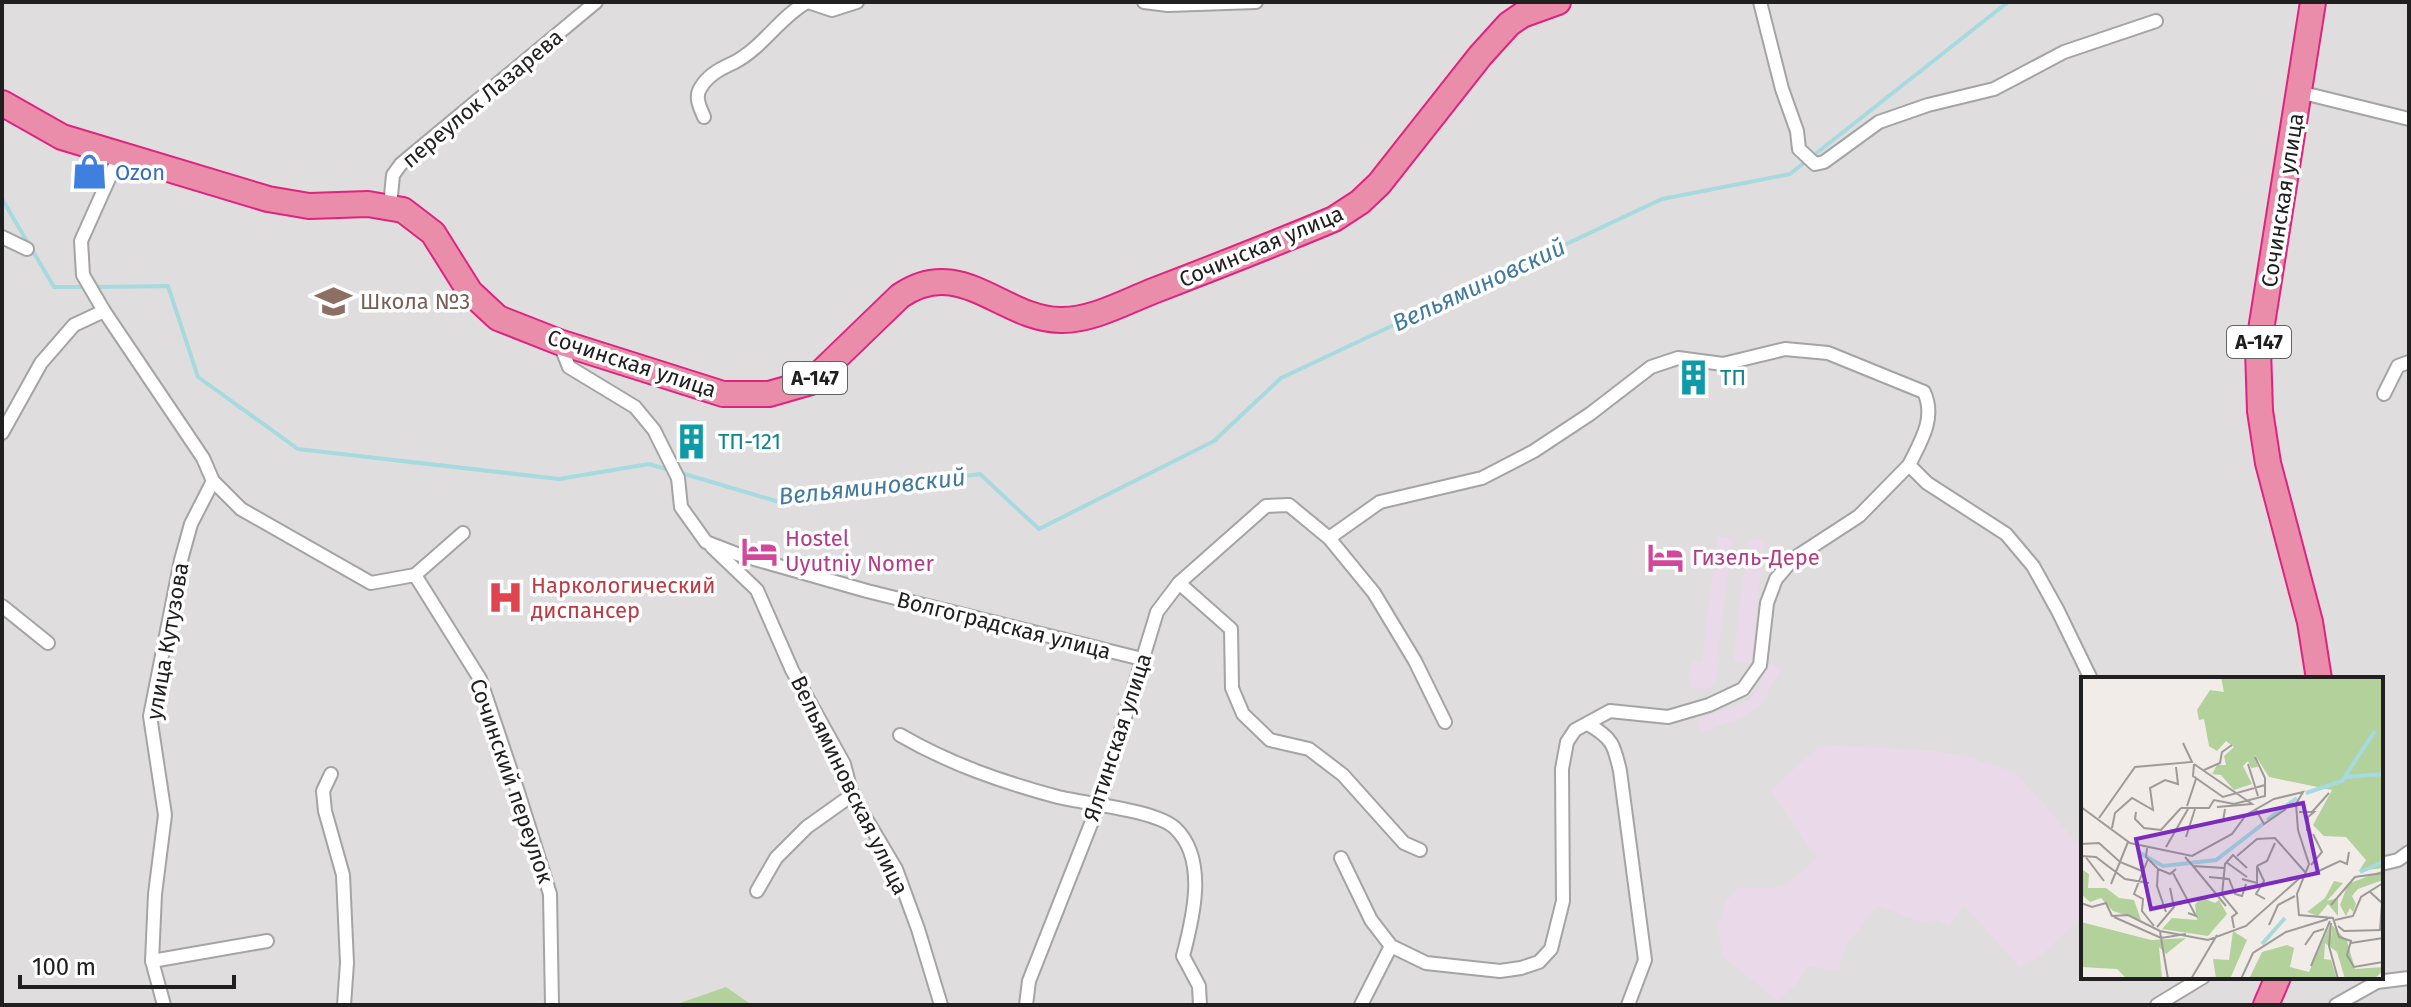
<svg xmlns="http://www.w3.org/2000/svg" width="2411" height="1007" viewBox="0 0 2411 1007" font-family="'Fira Sans',sans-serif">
  <rect width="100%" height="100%" fill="#f1ece7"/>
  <path fill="#dfddde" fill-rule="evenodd" d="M2,2h2407v1003h-1657l-26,-18 -52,18h-672zM2083,679h298v298h-298z"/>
  <g fill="#ead9e9">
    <path d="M1717,536l15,2 -17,145h-3l-1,7 -22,-3 3,-26 10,1z"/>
    <path d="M1748,539l17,2 -14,122 -18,-2z"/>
    <path d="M1770,664l11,6 -22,37 -18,11 -41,15 -4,-12 54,-21z"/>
    <path d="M1828,745l107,6 29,5 51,16 68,77v68l-42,38 -21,13 -56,-63 -16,21 -11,-6 -15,3 -44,-18 -32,41 -8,25 -31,-5 -9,17 -21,18 -55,-46 -4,-30 7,-22 13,-15 45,-1 34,-29 -46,-68 41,-38z"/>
  </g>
  <path fill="#b2d19b" d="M726,987l26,18h-78z"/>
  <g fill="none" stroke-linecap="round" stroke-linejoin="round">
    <g stroke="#a6dadf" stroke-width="4">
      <path d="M2,199l52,88h32"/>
      <path d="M95,287l73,-1 30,91 100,72 261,30 90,-15 20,6"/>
      <path d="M678,472l101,30 201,-28 59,55 175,-88 67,-63 381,-179 128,-25 218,-172"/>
    </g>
    <defs>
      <g id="street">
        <path d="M808,2l24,8 25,-8"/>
        <path d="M1144,2l24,3 88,-3"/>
        <path d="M1760,2l22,87 15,42 2,18 16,15 9,-2 55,-40 49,-17 66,-16 70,-37 92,-31"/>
        <path d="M2299,92l110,27"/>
        <path d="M704,117c-4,-10 -10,-20 -3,-30 8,-13 21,-19 34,-25 28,-15 45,-45 72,-60"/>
        <path d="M120,154l-39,87 2,34 21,36 99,147 10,23 28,28 130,74 44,-8 48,-42"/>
        <path d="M390,206l3,-31 8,-11 195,-162"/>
        <path d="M2,237l25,12"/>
        <path d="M559,342l10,25 66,40 19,23 24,48 3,29 25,35 31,12 130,37 275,68"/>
        <path d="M2384,394l14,-28 11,-4"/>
        <path d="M2,433l39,-70 33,-38 30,-14"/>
        <path d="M1329,538l51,-36 102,-24 52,-27 56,-37 61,-47 27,-9 45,6 62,-15 43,4 96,39c12,26 -3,49 -15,73l18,18 79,51 27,32 25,45 33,68"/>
        <path d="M712,547l45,43 35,80 52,94 8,31 44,74 22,60 23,76"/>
        <path d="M415,575l65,104 38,113 32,102 2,111"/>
        <path d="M1179,583l52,46 1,59 11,26 27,26 39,9 34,26 61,68 16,7"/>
        <path d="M2,606l46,37"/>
        <path d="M1588,724c24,14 26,20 32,47l25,189 -17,45"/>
        <path d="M900,735c50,29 102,47 158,62 29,7 97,13 117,31 33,31 18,90 8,128l16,30 1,19"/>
        <path d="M331,774l-8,17 2,20 18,64 4,88 -3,42"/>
        <path d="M1341,858l30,62 20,26 35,17 74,8 21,-3 18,-6 12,-13 12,-48 -1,-132 5,-27 8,-12 35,-19 58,6 41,-12 34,-16 17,-24 7,-62 9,-24 17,-20 66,-43 50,-51"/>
        <path d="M2381,864l17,-4 11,-8"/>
        <path d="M757,891l19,-33 31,-31 45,-32"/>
        <path d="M152,961l115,-20"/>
        <path d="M164,1005l-12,-44 3,-67 10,-79 -15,-99 31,-156 10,-36 22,-43"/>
        <path d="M1026,1005l3,-24 69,-175 59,-194 22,-29 87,-77 23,-1 40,33 45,55 41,68 30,61"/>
        <path d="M1361,1005l30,-59"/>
        <path d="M2157,1005l46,-28"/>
        <path d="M2336,1005l41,-23 32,-4"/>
      </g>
      <g id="highway">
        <path d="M2313,2l-55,347 2,62 8,52 42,159 9,57"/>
        <path d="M2,103l60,34 206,62 41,7 59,-2 35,6 30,23 37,59 28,26 61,24 164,52h46l42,-12 89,-86c60,-42 102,23 160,24 31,1 65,-18 93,-29 60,-23 121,-47 181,-72l26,-17 19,-18 101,-128 29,-32 13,-9 36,-13"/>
        <path d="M2266,1005l12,-28"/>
      </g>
    </defs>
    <use href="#street" stroke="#a4a4a4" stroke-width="16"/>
    <use href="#highway" stroke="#e0237d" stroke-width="28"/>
    <use href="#street" stroke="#fff" stroke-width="12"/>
    <use href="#highway" stroke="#ea8dab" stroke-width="24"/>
  </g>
  <defs>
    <symbol id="shop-bare" viewBox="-9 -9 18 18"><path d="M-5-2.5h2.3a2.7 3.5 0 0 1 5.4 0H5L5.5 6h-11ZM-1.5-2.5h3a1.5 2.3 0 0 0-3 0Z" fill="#3f7fe0" stroke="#fff" stroke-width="2.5" paint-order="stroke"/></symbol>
    <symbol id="school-bare" viewBox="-9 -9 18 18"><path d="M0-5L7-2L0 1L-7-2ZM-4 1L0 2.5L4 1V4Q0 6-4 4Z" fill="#8d6e63" stroke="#fff" stroke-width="2.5" paint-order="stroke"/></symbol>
    <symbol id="building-bare" viewBox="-9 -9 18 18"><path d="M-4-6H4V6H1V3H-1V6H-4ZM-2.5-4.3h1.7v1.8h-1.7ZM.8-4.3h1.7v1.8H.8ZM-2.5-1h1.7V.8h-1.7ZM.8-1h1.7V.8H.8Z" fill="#0f9aa8" stroke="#fff" stroke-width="2.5" paint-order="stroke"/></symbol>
    <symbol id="hotel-bare" viewBox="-9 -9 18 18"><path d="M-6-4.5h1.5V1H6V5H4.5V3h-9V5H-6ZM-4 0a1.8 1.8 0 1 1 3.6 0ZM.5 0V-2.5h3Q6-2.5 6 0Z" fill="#d1479c" stroke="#fff" stroke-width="2.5" paint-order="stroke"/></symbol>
    <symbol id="hospital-bare" viewBox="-9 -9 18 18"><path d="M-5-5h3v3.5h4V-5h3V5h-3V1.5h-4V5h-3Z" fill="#e0444e" stroke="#fff" stroke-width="2.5" paint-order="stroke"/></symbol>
  </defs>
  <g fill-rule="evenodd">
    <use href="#shop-bare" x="64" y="146" width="51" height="51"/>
    <use href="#school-bare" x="308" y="276" width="51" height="51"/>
    <use href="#building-bare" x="1668" y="352" width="51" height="51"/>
    <use href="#building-bare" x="666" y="416" width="51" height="51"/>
    <use href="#hotel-bare" x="734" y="526" width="51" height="51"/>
    <use href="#hotel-bare" x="1640" y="532" width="51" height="51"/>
    <use href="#hospital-bare" x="480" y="572" width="51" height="51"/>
  </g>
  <g text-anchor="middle" stroke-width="7" stroke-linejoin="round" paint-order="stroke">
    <g fill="#fff" stroke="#636363" stroke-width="2">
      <rect x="2227" y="326" width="64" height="32" rx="6"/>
      <rect x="783" y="362" width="64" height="32" rx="6"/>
    </g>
    <g font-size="20" font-weight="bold" fill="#202020">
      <text x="2259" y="349">А-147</text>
      <text x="815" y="385">А-147</text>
    </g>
    <g font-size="22" fill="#202020" stroke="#fff">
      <text transform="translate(482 98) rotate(-40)" y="8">переулок Лазарева</text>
      <text transform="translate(2282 200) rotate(-81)" y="8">Сочинская улица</text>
      <text transform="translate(1261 246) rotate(-23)" y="8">Сочинская улица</text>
      <text transform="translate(632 363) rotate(18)" y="8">Сочинская улица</text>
      <text transform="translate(1004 625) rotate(14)" y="8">Волгоградская улица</text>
      <text transform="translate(167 641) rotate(-80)" y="8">улица Кутузова</text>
      <text transform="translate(1117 737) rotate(-72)" y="8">Ялтинская улица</text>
      <text transform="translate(512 781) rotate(71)" y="8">Сочинский переулок</text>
      <text transform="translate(850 785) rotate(64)" y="8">Вельяминовская улица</text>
    </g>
    <g font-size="22" fill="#366cbe" stroke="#fff" text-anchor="start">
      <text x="115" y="180">Ozon</text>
    </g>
    <g font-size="22" fill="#785e54" stroke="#fff" text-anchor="start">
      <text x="360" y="309">Школа №3</text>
    </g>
    <g font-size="22" fill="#0d838f" stroke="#fff" text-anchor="start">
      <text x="1720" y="385">ТП</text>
      <text x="718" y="449">ТП-121</text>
    </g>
    <g font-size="22" fill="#b23c85" stroke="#fff" text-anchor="start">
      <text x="785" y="546">Hostel<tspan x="785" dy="25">Uyutniy Nomer</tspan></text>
      <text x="1692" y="565">Гизель-Дере</text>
    </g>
    <g font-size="22" fill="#be3a42" stroke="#fff" text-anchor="start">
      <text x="531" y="593">Наркологический<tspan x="531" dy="25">диспансер</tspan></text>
    </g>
    <g font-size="24" font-style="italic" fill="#417a9c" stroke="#fff">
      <text transform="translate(1479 285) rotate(-25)" y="8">Вельяминовский</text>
      <text transform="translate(872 487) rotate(-6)" y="8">Вельяминовский</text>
    </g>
  </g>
  <g transform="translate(2081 677)">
    <rect width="302" height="302" fill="#f1ece7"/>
    <path d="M140,0h162v191l-24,3 7,-11 -20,-23 -22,-1 -11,-11 19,-35 -63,-13 -14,-22 3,12 -7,1 -3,-7 -5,5 9,18 -18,6 -13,-15 -9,-1 5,-9h9l-2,-9 10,-9 -8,-6 -9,10 -8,-5 -5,-27 -5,1 -2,-10 13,-20 14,2zM0,192l8,5 -1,14h18l13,10 15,2 7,20 -28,-9 -12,-13 -11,4 -9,-8zM300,194l2,9 -25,9 -6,7 4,8 -3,8 -3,-4 -4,8 -6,-11 8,-21zM253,204l9,2 -16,18 11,-3v18l-10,-12 -10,12 -11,-4 18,-14zM120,220l14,6 4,-3 8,14 -19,22 -46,-7 10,-11 25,2 -2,-15zM0,245l70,18 35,-2 -20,16 -7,-7 3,32h-35l-10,-10 -36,-2zM249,248l1,15 1,-15 15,16 8,28 28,-2v4l-9,8h-29l-8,-27 -12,-9 -1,16 7,1 6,19h-88l13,-27 25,-7 7,3 -4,19 19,5zM152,254l14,9 -17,39h-14l-3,-20 16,1z" fill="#b2d19b"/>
    <path fill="none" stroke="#a6dadf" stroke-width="4" d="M265,100l37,-3M225,116l36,-12 33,-50M186,143l30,-22M57,175l25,14 53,-6 47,-36M279,195l23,-10M181,267l23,-26"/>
    <path fill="none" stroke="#9d9a97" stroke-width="2" d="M113,87l58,40 -35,3M113,87l-1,12 30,21 42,-12M167,87l10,32M123,93l16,-7 2,-11 10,-7M106,129l9,-27M0,130l49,36 62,13 40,-22 14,-19 28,-16 29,-7 -7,12 2,26 11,34 -12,30 2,21 34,3 6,19 12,4 -4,14 7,12 29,-5M100,131h28l5,-8 20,4 31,-8v-18l-10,-21M175,133l8,14 22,-15M55,135l-1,7 9,9 17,2 20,-22M218,135h15l-6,5 -1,14M231,135l17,-19M18,141l36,-51 57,-5 -9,-19M111,150l31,-6 2,-12M31,151l3,-15 17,-15 21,12 -3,-22 15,-8 13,4 -2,-17M105,160l9,-28M0,167l18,-1 21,19 22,9M85,170l22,-38M66,171l-1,9 12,12 12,5 6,-5M0,179l15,1 29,22 24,4M4,179l19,25M156,179l20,-17 18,-1 30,34M104,180l8,9 31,2M67,182l-14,35 9,5 -1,12 12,15M145,185l21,15M230,188l11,-13 -9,-18M112,189l33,40M176,189l7,15 -8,13 9,5M176,189l10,-5 8,-18M77,192l-1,17 9,26M92,196l23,43 -8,-3M227,199l32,-15 7,3 2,-12M128,200l20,2 6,15 7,2 4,-12M161,202l15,4v-17M30,207l17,-42M288,214l13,12 -2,27M0,226l11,4 14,-4 6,13 16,-1 32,16 48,9 38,-14 56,-50M250,228l24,-28 28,-4M33,240l47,21 25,-4M254,243l18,-4 8,-19 22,-14M250,246l-2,23 9,33M188,248l9,-20 17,-9M257,249l6,5 39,-1M76,250l17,-20 -4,-19M153,251l-2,-11 5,-4 -15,-18 3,-31 8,-9 14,13M79,255l8,47M270,266l32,-5M224,268l9,-13 10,-3M230,289l19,-45M110,302l26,-44M160,302l12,-26 33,-21 42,-13"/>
    <path fill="#7b2cbf" fill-opacity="0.15" stroke="#7b2cbf" stroke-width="4" d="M222,126l15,70 -167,36 -15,-70z"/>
    <rect width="302" height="302" fill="none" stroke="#202020" stroke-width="4"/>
  </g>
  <rect width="2411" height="1007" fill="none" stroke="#202020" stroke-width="8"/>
  <path d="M20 975v12h214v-12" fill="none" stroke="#202020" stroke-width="4"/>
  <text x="32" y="975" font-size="24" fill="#202020" stroke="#ffffff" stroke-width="6" paint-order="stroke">100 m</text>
</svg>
